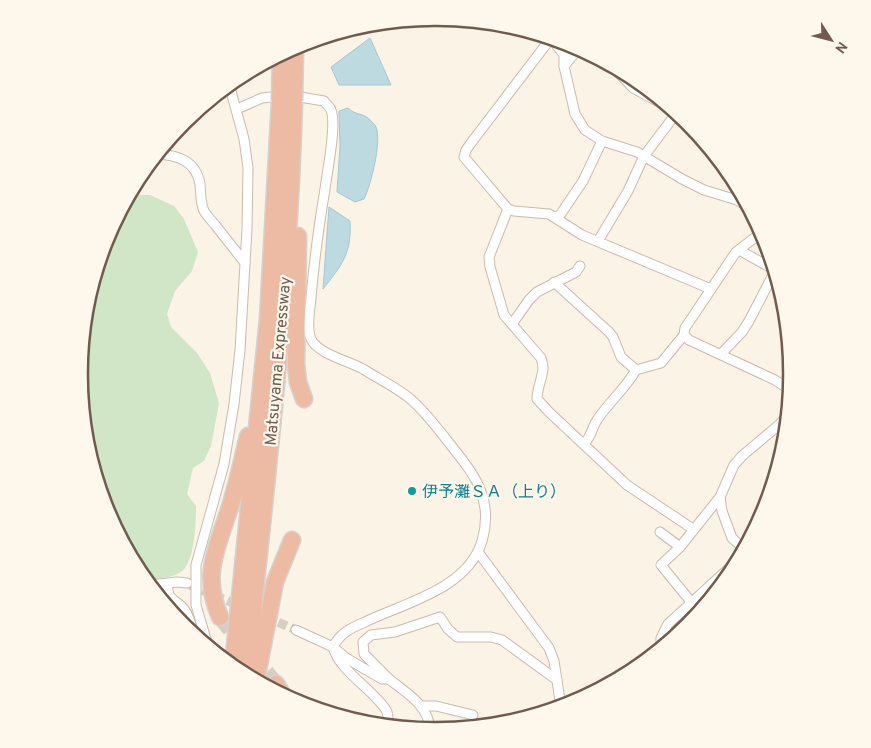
<svg xmlns="http://www.w3.org/2000/svg" width="871" height="748" viewBox="0 0 871 748" font-family="Overpass,'Noto Sans JP',sans-serif">
  <rect width="100%" height="100%" fill="#faf3e6"/>
  <path fill="#d1e6c6" d="M129,195h21l24,11 10,13 14,33 -6,19 -17,20 -8,23 4,13 26,26 13,20 9,30 -8,43 -7,15 -11,7 -6,26 9,12c0,15 -1,49 -11,62 -7,10 -29,11 -41,11l-5,-7 -33,-62 -20,-67 -7,-69 7,-70 20,-67z"/>
  <g fill="#bddae1" stroke="#a4c8d2">
    <path d="M370,38l21,47h-52l-8,-18z"/>
    <path d="M348,108c7,7 14,5 20,10 2,2 7,6 8,9 6,14 -5,58 -12,72l-9,3 -18,-10 3,-46 -1,-35z"/>
    <path d="M329,207l21,14c2,32 -8,44 -27,68z"/>
  </g>
  <g fill="none" stroke-linecap="round" stroke-linejoin="round">
    <g stroke="#d8cdc0" stroke-width="9" stroke-dasharray="9 4.5" stroke-linecap="butt">
      <path d="M190,585l50,21"/>
      <path d="M266,617l30,13"/>
    </g>
    <path stroke="#d8cdc0" stroke-width="16" stroke-dasharray="16 8" stroke-linecap="butt" d="M220,617l56,67"/>
    <defs>
      <g id="minor">
        <path d="M551,38l-80,105 -5,7 -2,7 44,52 6,2 35,3 33,21 129,54"/>
        <path d="M552,39l12,16v11l11,48 10,16 17,11 35,11 45,27 22,11 33,10 12,7"/>
        <path d="M611,65l22,23 35,19 10,12 15,10"/>
        <path d="M564,66l15,-18"/>
        <path d="M237,109l25,-11 26,-3 36,6c2,3 6,6 7,9 6,15 -4,62 -6,79 -6,36 -11,73 -14,109 -1,12 -5,30 0,41 7,15 38,22 52,30 14,9 31,17 45,28 15,12 26,27 38,42 25,32 49,57 36,102 -14,48 -78,62 -117,81 -14,6 -25,11 -32,25 7,25 40,42 53,63 3,4 2,11 2,16"/>
        <path d="M157,154c21,1 39,7 43,30 1,9 0,18 4,27 3,5 8,10 12,15 10,13 20,25 29,37"/>
        <path d="M508,209l-19,48 1,10 14,48 37,43c6,14 -4,26 -4,41l12,13 78,73 66,44"/>
        <path d="M555,217l5,-2 23,-34 19,-40"/>
        <path d="M762,232l-26,20 -51,76 -1,7 5,5 86,40 15,10"/>
        <path d="M598,241l30,-50 16,-35 31,-41"/>
        <path d="M739,250l36,20"/>
        <path d="M554,282l55,50 4,5 8,20 15,13"/>
        <path d="M512,324l17,-24 8,-8 39,-20 4,-6"/>
        <path d="M721,354l21,-22 7,-11 26,-50"/>
        <path d="M584,444c9,-10 7,-15 13,-24 12,-18 28,-31 39,-50l25,-7 23,-28"/>
        <path d="M660,532l20,15"/>
        <path d="M744,549l-12,-11 -10,-27 -2,-14 14,-32 8,-9 38,-32 8,-10"/>
        <path d="M478,552l71,96 5,13 7,46"/>
        <path d="M168,584c-2,16 8,15 16,25 5,7 8,18 10,26"/>
        <path d="M150,585l27,-3 10,1"/>
        <path d="M692,603l-31,-38 19,-18 40,-50"/>
        <path d="M689,606l8,8"/>
        <path d="M296,630l37,17 13,11 36,21h7l-25,-25 -1,-12 8,-7 24,-3 45,-15 8,12 9,8h34l11,3 55,40"/>
        <path d="M208,646l-12,-41v-40l28,-101 10,-60 6,-54 7,-121 1,-61 -4,-29 -15,-55"/>
        <path d="M661,648v-10l7,-14 70,-64"/>
        <path d="M389,679c17,14 40,26 41,51"/>
        <path d="M422,706h14l37,9"/>
      </g>
      <g id="motorway">
        <path d="M298,236l-2,128 2,18 6,17"/>
        <path d="M220,617c-18,-41 -4,-67 9,-107 8,-24 13,-49 19,-74"/>
        <path d="M233,666l35,-347 12,-218"/>
        <path d="M246,675c20,-191 43,-382 48,-574"/>
        <path d="M256,680l19,-98 17,-42"/>
        <path d="M276,684l6,10"/>
      </g>
    </defs>
    <use href="#minor" stroke="#cabbad" stroke-width="11"/>
    <use href="#motorway" stroke="#d7d1cd" stroke-width="19"/>
    <use href="#minor" stroke="#fff" stroke-width="9"/>
    <use href="#motorway" stroke="#edbaa4" stroke-width="16"/>
    <defs>
      <g id="motorway-bridge">
        <path d="M280,101l1,-47"/>
        <path d="M294,101l1,-54"/>
      </g>
    </defs>
    <use href="#motorway-bridge" stroke="#d7d1cd" stroke-width="19" stroke-linecap="butt"/>
    <use href="#motorway-bridge" stroke="#edbaa4" stroke-width="16"/>
  </g>
  <circle fill="#0f9aa8" stroke="#fdf7ec" stroke-width="2" cx="412" cy="491" r="5"/>
  <g text-anchor="middle" stroke-width="4.5" stroke-linejoin="round" paint-order="stroke">
    <g font-size="16" fill="#705c4e" stroke="#fdf7ec">
      <text transform="translate(277 361) rotate(-85)" y="6">Matsuyama Expressway</text>
    </g>
    <g font-size="16" fill="#0d838f" stroke="#fdf7ec" text-anchor="start">
      <text x="422" y="497">伊予灘ＳＡ（上り）</text>
    </g>
  </g>
  <path d="M0 0H871V748H0ZM435 26H436A347 347 0 0 1 783 373V375A347 347 0 0 1 436 722H435A347 347 0 0 1 88 375V373A347 347 0 0 1 435 26Z" fill="#fdf7ec" fill-rule="evenodd"/>
  <path fill="none" stroke="#705c4e" stroke-width="2.5" d="M435 26H436A347 347 0 0 1 783 373V375A347 347 0 0 1 436 722H435A347 347 0 0 1 88 375V373A347 347 0 0 1 435 26Z"/>
  <g transform="translate(831 40) rotate(126)" stroke="#fdf7ec" stroke-width="4" paint-order="stroke">
  <path d="M0-4L9 19L0 12L-9 19Z" fill="#705c4e"/>
  <text y="-8" font-size="14" font-weight="bold" text-anchor="middle" fill="#705c4e">N</text>
  </g>
</svg>
